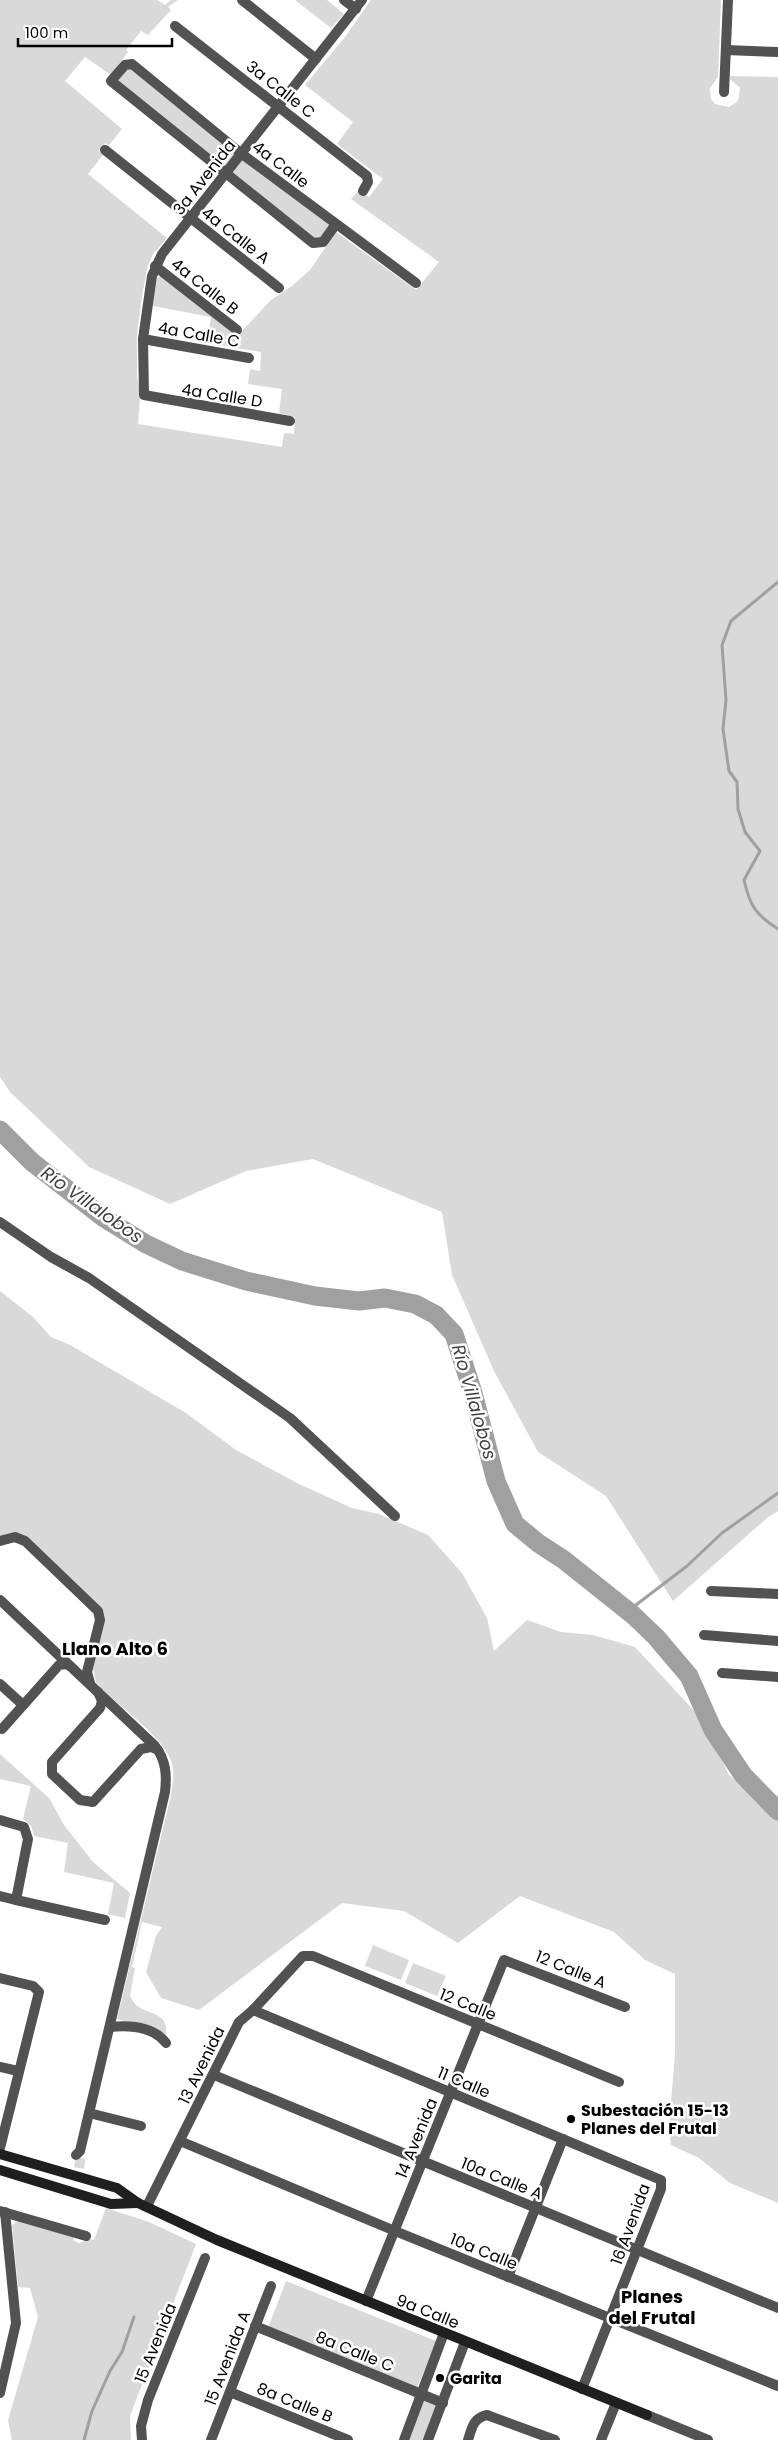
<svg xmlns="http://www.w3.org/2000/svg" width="778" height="2440" viewBox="0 0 778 2440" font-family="Poppins,sans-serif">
  <rect width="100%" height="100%" fill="#fff"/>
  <g fill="#d9d9d9">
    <path d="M0,0h157l8,5 6,-5h7l-10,7 3,3 -23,25 -7,-4 -15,19 2,2 -17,23 -26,-18 -20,24 57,48 -13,16 -4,-2 -6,8 4,4 -15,19 79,64 -14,16 -5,11 -6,31 -5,39v39l3,24 -2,26 144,23 2,-14 10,1 1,-17 -16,-4 3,-24 -34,-5 2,-15 10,2 1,-19 -54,-9 4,-26 -58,-11 4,-28 4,-2 77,59 33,-35 21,-14 18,-16 26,-38 80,58 23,-28 -88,-63 7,-8 11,6 14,-18 -46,-35 16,-22 -48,-37 40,-48 26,-37h350l-3,77 -8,11 1,11 4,5 14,3 9,-6 2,-13 -10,-9v-3l48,1v1434l-11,7 -94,83 -67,-105 -68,-44 -44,-81 -42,-96 -10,-63 -129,-53 -67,12 -76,33 -81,-37 -79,-75 -10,-15z"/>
    <path d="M295,0h32l17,14 -13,14z"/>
    <path d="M132,64l204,160 -23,19 -202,-162z"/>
    <path d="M0,1291l33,26 18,20 19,8 116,68 50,37 63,34 53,24 27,6 49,21 34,38 25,45 7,33 33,-31 34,12 32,3 42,12 65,70 29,58 49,42v386l-48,-20 -31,-25 -28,-13 -2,-20 6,-71v-80l-30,-14 -31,-28 -94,-36 -62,47 -54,-32 -62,-8 -143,107 -38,-12 -15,-26 10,-36 6,-9 -20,-5 -10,45 3,1 -5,27c7,24 40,11 36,40l-10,-6 -39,-10 54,-224c1,-11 4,-21 1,-31 -6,-27 -57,-59 -76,-82l-3,-14 11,-47 -79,-86 -9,-3 -16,4z"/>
    <path d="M0,1754l49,44 15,27 29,37 37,31 -5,25 -17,-4 6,-31 -50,-11 4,-29 -34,-7 -3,-10 -8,-7 8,-33 -31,-7z"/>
    <path d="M373,1945l36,15 -8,20 -36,-14z"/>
    <path d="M413,1963l33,13 -9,20 -32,-13z"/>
    <path d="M106,2208l43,14 47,22 -66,172 1,24h-119l-4,-20 30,-103 -8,-29 -12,-1 -6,-62 6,-4 55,16 1,4 5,2 11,-4 4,1z"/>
    <path d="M286,2281l150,60 -19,47 -149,-60z"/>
    <path d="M422,2398l19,7 -14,35h-21z"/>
  </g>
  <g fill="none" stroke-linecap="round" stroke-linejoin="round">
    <g stroke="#a0a0a0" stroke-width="3">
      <path d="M778,582l-47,39 -9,24 4,55 -3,29 6,42 8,11 1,27 7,23 15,19 -16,29c6,26 11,34 34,49"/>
      <path d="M628,1611l59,-45 35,-33 56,-40"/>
      <path d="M84,2440l8,-29 18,-40 12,-19 12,-35"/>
    </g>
    <path stroke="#a0a0a0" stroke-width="19" d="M0,1130l32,32 72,56 42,26 36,17 64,20 69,15 44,5 26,-3 30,6 21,11 18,19 19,59 23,88 19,43 23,19 26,17 69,55 23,22 33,39 24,54 30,45 35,36"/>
    <path stroke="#d9d9d9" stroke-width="10" stroke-dasharray="10 5" stroke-linecap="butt" d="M79,2168l2,-12"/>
    <g stroke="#525252" stroke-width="10">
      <path d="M242,0l74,59"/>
      <path d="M344,0l12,9"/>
      <path d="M175,26l192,150 1,6 -5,9"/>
      <path d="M726,50l52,2"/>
      <path d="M724,92l4,-92"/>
      <path d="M105,150l174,138"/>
      <path d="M336,224l-13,18 -10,1 -202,-162 14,-16 7,-1 110,90 174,129"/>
      <path d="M155,266l82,64"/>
      <path d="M143,339l106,19"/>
      <path d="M290,421l-146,-26 -1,-56 9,-63 10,-22 200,-254"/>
      <path d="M0,1222l51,35 38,21 201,140 105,98"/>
      <path d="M0,1541l15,-4 10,4 73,70 2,9 -13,52 3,11"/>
      <path d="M711,1591l67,3"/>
      <path d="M0,1600l155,146c11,14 12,29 10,46l-85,359 -4,4"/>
      <path d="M704,1635l74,6"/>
      <path d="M722,1673l56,4"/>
      <path d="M0,1684l23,21"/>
      <path d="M98,1692l4,9 -2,7 -48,54v12l28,26 13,2 48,-53 10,-2 7,3"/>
      <path d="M2,1729l57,-64 7,-1 4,2"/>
      <path d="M0,1820l24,7 4,12 -12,61 -16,-4"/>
      <path d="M16,1900l89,20"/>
      <path d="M0,1978l33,8 6,6 -39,156"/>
      <path d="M253,2010l408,170v9l-79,200"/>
      <path d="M110,2027c20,-2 43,-1 56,16"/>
      <path d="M0,2067l18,4"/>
      <path d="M214,2075l564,233"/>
      <path d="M89,2113l52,13"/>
      <path d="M180,2141l215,90 383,155"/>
      <path d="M147,2206l92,-184 14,-12 50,-54h10l306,126"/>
      <path d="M0,2211l86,25"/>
      <path d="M508,2277l55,-138"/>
      <path d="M366,2301l138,-341 121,47"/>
      <path d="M255,2326l188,77"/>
      <path d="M230,2392l118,48"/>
      <path d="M0,2393l16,-70 -11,-111"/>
      <path d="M647,2415l61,25"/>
      <path d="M142,2440l-1,-14 7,-26 57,-142"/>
      <path d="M211,2440l60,-154"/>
      <path d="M404,2440l40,-107"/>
      <path d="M428,2440l37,-98"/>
      <path d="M468,2440c4,-12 5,-22 19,-25l68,25"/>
      <path d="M601,2440l15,-37"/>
    </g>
    <g stroke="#1f1f1f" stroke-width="10">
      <path d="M0,2154l117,34 21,15 79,37 430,175"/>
      <path d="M0,2170l111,34 27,-1"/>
    </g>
  </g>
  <g fill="#000" stroke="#fff" stroke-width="2">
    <circle cx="571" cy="2119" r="5"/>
    <circle cx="440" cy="2378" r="5"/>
  </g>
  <g text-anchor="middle" stroke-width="5" stroke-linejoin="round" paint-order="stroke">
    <g font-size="16" fill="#000" stroke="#fff">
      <text transform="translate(281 89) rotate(38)" y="6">3a Calle C</text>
      <text transform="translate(281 164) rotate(37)" y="6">4a Calle</text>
      <text transform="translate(204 177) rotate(-52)" y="6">3a Avenida</text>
      <text transform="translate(236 235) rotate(38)" y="6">4a Calle A</text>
      <text transform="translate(205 286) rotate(38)" y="6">4a Calle B</text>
      <text transform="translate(199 334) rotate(10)" y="6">4a Calle C</text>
      <text transform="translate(222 395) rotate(9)" y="6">4a Calle D</text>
      <text transform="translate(571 1969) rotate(22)" y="6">12 Calle A</text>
      <text transform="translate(468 2004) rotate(22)" y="6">12 Calle</text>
      <text transform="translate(201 2065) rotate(-64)" y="6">13 Avenida</text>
      <text transform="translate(464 2082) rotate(23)" y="6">11 Calle</text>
      <text transform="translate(416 2138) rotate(-68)" y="6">14 Avenida</text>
      <text transform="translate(502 2178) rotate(22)" y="6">10a Calle A</text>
      <text transform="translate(630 2224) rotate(-70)" y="6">16 Avenida</text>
      <text transform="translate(484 2251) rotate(22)" y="6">10a Calle</text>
      <text transform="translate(428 2311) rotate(22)" y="6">9a Calle</text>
      <text transform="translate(155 2343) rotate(-68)" y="6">15 Avenida</text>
      <text transform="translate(355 2351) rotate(22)" y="6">8a Calle C</text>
      <text transform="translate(227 2358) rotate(-69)" y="6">15 Avenida A</text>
      <text transform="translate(295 2402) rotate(22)" y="6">8a Calle B</text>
    </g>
    <g font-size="16" font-weight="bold" fill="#000" stroke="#fff" text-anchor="start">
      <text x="581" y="2116">Subestación 15-13<tspan x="581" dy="18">Planes del Frutal</tspan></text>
      <text x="450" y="2384">Garita</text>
    </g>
    <g font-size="18" font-style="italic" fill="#414141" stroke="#fff">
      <text transform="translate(92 1205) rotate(35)" y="6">Río Villalobos</text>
      <text transform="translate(474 1402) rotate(74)" y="6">Río Villalobos</text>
    </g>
    <g font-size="18" font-weight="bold" fill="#000" stroke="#fff">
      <text x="115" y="1655">Llano Alto 6</text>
      <text x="652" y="2303">Planes<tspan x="652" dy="21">del Frutal</tspan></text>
    </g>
  </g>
  <path d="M18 38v8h154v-8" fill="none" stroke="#000000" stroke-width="2.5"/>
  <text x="25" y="38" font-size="15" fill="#000000" stroke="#ffffff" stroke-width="4" paint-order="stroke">100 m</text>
</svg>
